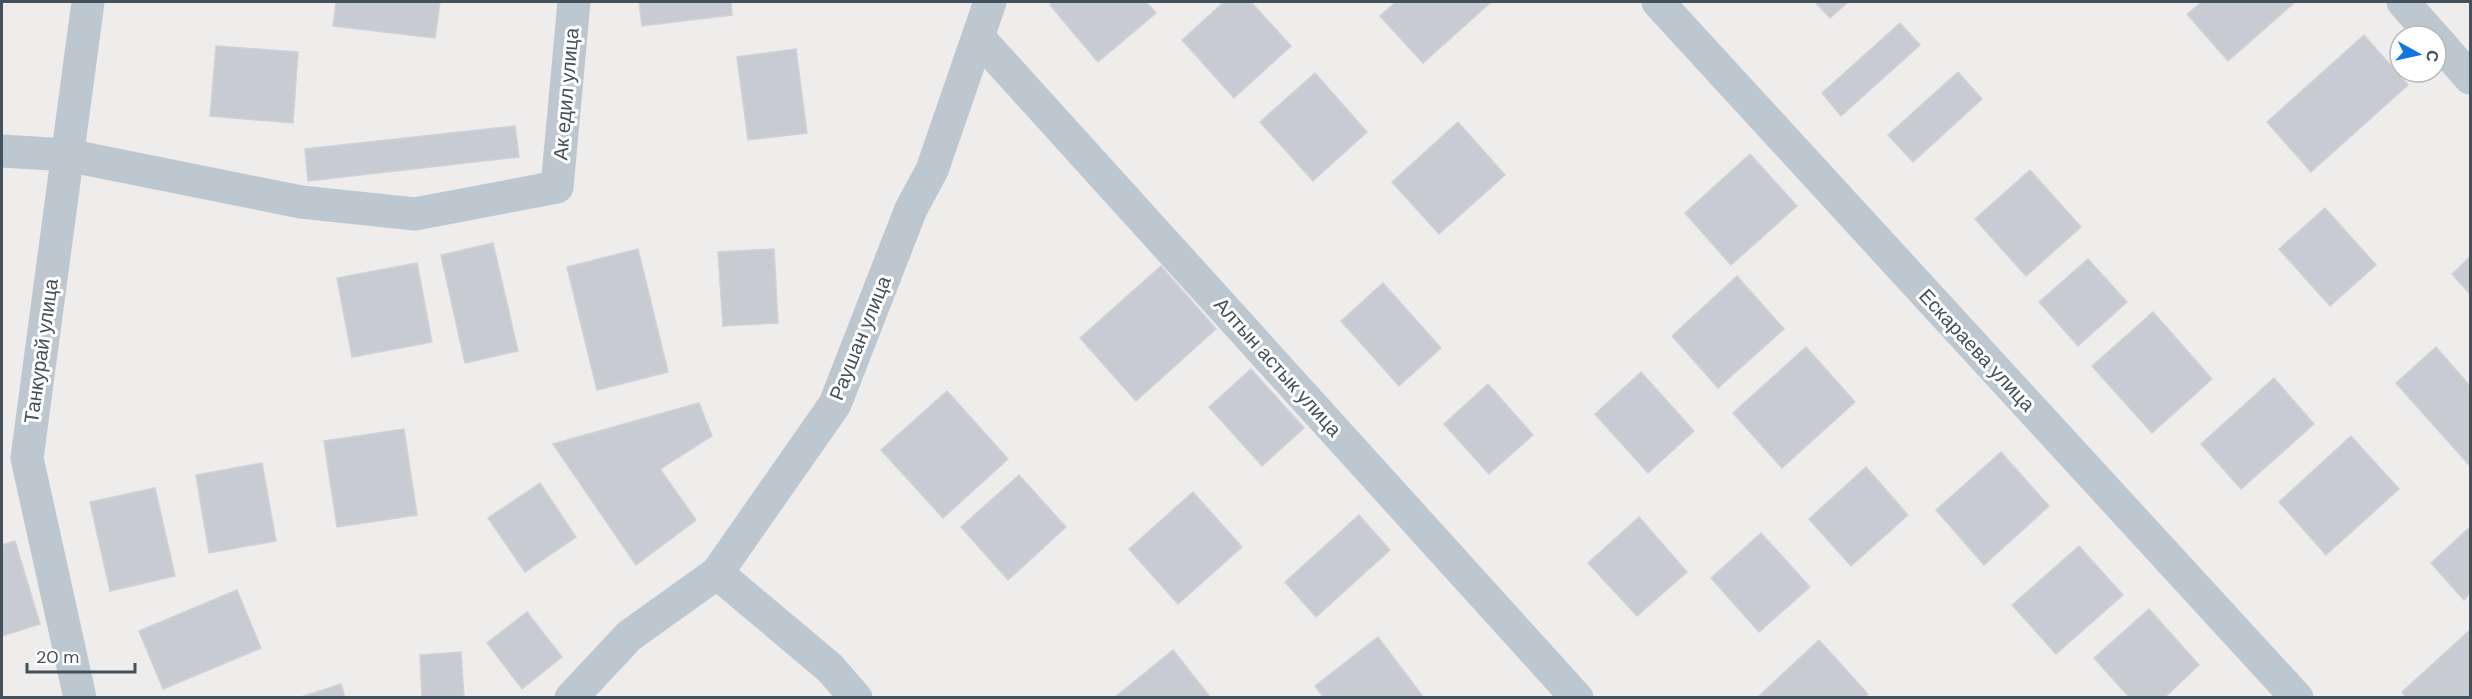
<svg xmlns="http://www.w3.org/2000/svg" width="2472" height="699" viewBox="0 0 2472 699" font-family="'DM Sans',sans-serif">
  <rect width="100%" height="100%" fill="#efecec"/>
  <g fill="#c8cbd1" stroke="#cfd2d8" stroke-width="1.5">
    <path d="M336,2h104l-5,36 -102,-12z"/>
    <path d="M639,2h92l1,13 -90,11z"/>
    <path d="M1053,2h93l10,11 -58,49 -48,-57z"/>
    <path d="M1224,2h27l40,44 -57,52 -52,-58z"/>
    <path d="M1396,2h95l-68,61 -43,-47z"/>
    <path d="M1815,2h33l-18,16z"/>
    <path d="M2202,2h93l-67,59 -41,-47z"/>
    <path d="M1900,23l20,22 -79,71 -19,-23z"/>
    <path d="M2364,35l44,50 -97,87 -44,-50z"/>
    <path d="M216,46l82,6 -5,71 -83,-7z"/>
    <path d="M796,49l11,84 -59,7 -11,-83z"/>
    <path d="M1958,72l24,27 -69,63 -25,-27z"/>
    <path d="M1315,73l52,59 -54,49 -53,-59z"/>
    <path d="M1458,122l47,53 -66,59 -47,-52z"/>
    <path d="M515,126l4,31 -211,24 -3,-32z"/>
    <path d="M1750,154l47,52 -66,59 -46,-52z"/>
    <path d="M2030,170l51,57 -55,49 -51,-57z"/>
    <path d="M2325,208l51,57 -46,41 -51,-57z"/>
    <path d="M493,243l25,108 -53,12 -24,-108z"/>
    <path d="M638,249l30,123 -71,18 -30,-123z"/>
    <path d="M774,249l4,74 -55,3 -5,-74z"/>
    <path d="M2470,257v37l-18,-20z"/>
    <path d="M2088,259l39,43 -49,44 -39,-44z"/>
    <path d="M417,263l15,79 -80,15 -15,-79z"/>
    <path d="M1161,266l55,63 -80,72 -56,-63z"/>
    <path d="M1737,276l47,53 -66,59 -46,-52z"/>
    <path d="M1383,283l58,65 -42,38 -58,-65z"/>
    <path d="M2153,312l59,67 -60,54 -60,-67z"/>
    <path d="M1806,347l49,55 -73,66 -49,-55z"/>
    <path d="M2436,347l34,39v80l-74,-83z"/>
    <path d="M1251,369l53,59 -42,38 -53,-59z"/>
    <path d="M1641,372l53,59 -46,42 -53,-59z"/>
    <path d="M2274,378l40,46 -73,65 -40,-45z"/>
    <path d="M1488,384l45,51 -44,39 -45,-50z"/>
    <path d="M947,391l61,68 -65,59 -62,-68z"/>
    <path d="M699,403l13,33 -52,33 36,51 -60,45 -83,-121z"/>
    <path d="M404,429l13,86 -80,12 -13,-86z"/>
    <path d="M2351,436l48,53 -73,66 -47,-53z"/>
    <path d="M2001,452l48,54 -65,59 -48,-55z"/>
    <path d="M262,463l14,78 -67,12 -13,-78z"/>
    <path d="M1866,467l42,48 -57,51 -42,-47z"/>
    <path d="M1019,475l47,52 -58,53 -47,-53z"/>
    <path d="M540,483l36,54 -51,35 -37,-54z"/>
    <path d="M155,488l20,88 -65,15 -20,-89z"/>
    <path d="M1193,492l49,55 -64,57 -49,-55z"/>
    <path d="M1359,515l31,35 -74,67 -31,-35z"/>
    <path d="M1639,517l48,55 -50,44 -49,-53z"/>
    <path d="M2470,527v66l-6,7 -33,-37z"/>
    <path d="M1761,533l49,54 -51,45 -48,-54z"/>
    <path d="M15,541l25,83 -38,12v-91z"/>
    <path d="M2079,546l44,49 -67,59 -44,-49z"/>
    <path d="M237,590l24,58 -98,41 -24,-58z"/>
    <path d="M2149,609l50,56 -35,33h-34l-36,-40z"/>
    <path d="M527,612l35,45 -40,32 -35,-46z"/>
    <path d="M2470,630v68h-64l-4,-6z"/>
    <path d="M1378,637l46,61h-100l-9,-12z"/>
    <path d="M1819,640l49,54 -4,4h-107z"/>
    <path d="M1173,650l38,48h-97z"/>
    <path d="M461,652l3,46h-42l-2,-43z"/>
    <path d="M341,684l4,14h-47z"/>
  </g>
  <g fill="none" stroke-linecap="round" stroke-linejoin="round">
    <g stroke="#bcc7cf" stroke-width="33">
      <path d="M1658,2l639,696"/>
      <path d="M2403,2l30,34"/>
      <path d="M978,37l599,661"/>
      <path d="M2436,39l34,39"/>
      <path d="M2,151l65,4 234,47 114,12 142,-27 17,-185"/>
      <path d="M717,573l113,95 26,30"/>
      <path d="M80,698l-53,-240 61,-456"/>
      <path d="M571,698l58,-62 88,-63 118,-169 76,-195 21,-39 58,-168"/>
    </g>
  </g>
  <g text-anchor="middle" stroke-width="6" stroke-linejoin="round" paint-order="stroke">
    <g font-size="20" fill="#44505a" stroke="#fff">
      <text transform="translate(566 94) rotate(-85)" y="7">Ак едил улица</text>
      <text transform="translate(860 338) rotate(-68)" y="7">Раушан улица</text>
      <text transform="translate(1977 350) rotate(47)" y="7">Ескараева улица</text>
      <text transform="translate(41 351) rotate(-82)" y="7">Танкурай улица</text>
      <text transform="translate(1278 367) rotate(48)" y="7">Алтын астык улица</text>
    </g>
  </g>
  <rect width="2472" height="699" fill="none" stroke="#44505a" stroke-width="6"/>
  <g transform="translate(2418 54) rotate(98)"><circle r="28" fill="#ffffff" stroke="#b4b9bd" stroke-width="1.5"/>
  <path d="M0-4.5L10 22L0 15L-10 22Z" fill="#1375e2"/>
  <text y="-9" font-size="16" font-weight="bold" text-anchor="middle" fill="#44505a">С</text>
  </g>
  <path d="M27 663v9h108v-9" fill="none" stroke="#44505a" stroke-width="3"/>
  <text x="36" y="663" font-size="18" fill="#44505a" stroke="#ffffff" stroke-width="4.5" paint-order="stroke">20 m</text>
</svg>
